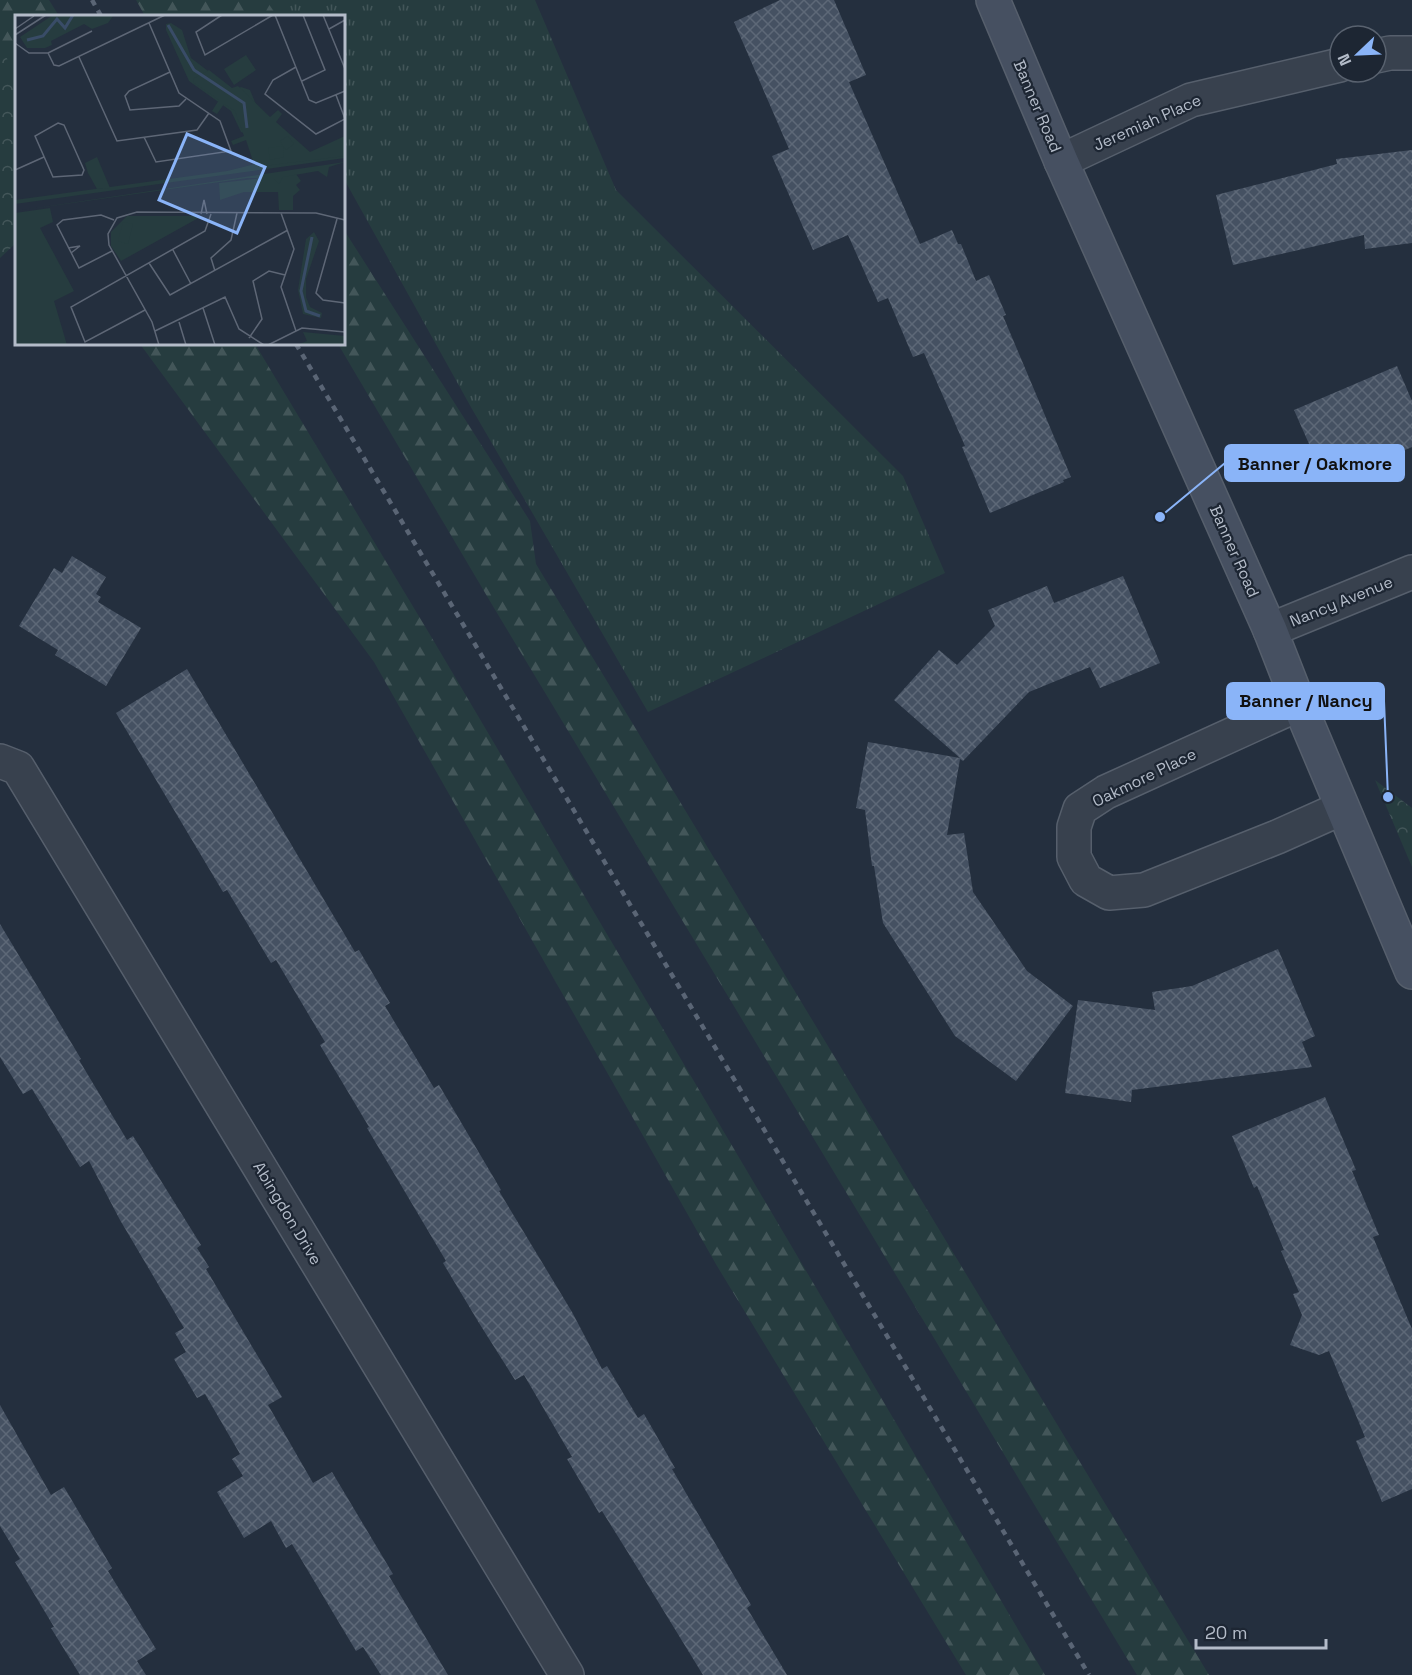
<svg xmlns="http://www.w3.org/2000/svg" width="1412" height="1675" viewBox="0 0 1412 1675" font-family="'Space Grotesk',sans-serif">
  <defs>
    <pattern id="grass-tufts" width="24" height="20" patternUnits="userSpaceOnUse" patternTransform="scale(1.5)"><rect width="24" height="20" fill="#263c3f"/><path d="M3 7l-1-3M5 7V3M7 7l1-3M15 17l-1-3M17 17v-4M19 17l1-3" fill="none" stroke="#435659"/></pattern>
    <pattern id="forest-firs" width="22" height="20" patternUnits="userSpaceOnUse" patternTransform="scale(1.5)"><rect width="22" height="20" fill="#263c3f"/><path d="M5 1l3.5 6h-7zM16 11l3.5 6h-7z" fill="#435659"/></pattern>
    <pattern id="park-crowns" width="20" height="18" patternUnits="userSpaceOnUse" patternTransform="scale(1.5)"><rect width="20" height="18" fill="#263c3f"/><path d="M2 6a3 3 0 1 1 6 0M12 15a3 3 0 1 1 6 0" fill="none" stroke="#435659"/></pattern>
    <pattern id="building-cross-hatch" width="8" height="8" patternUnits="userSpaceOnUse" patternTransform="scale(1.5)"><rect width="8" height="8" fill="#455162"/><path d="M0 0l8 8M0 8l8-8" fill="none" stroke="#5d6877"/></pattern>
  </defs>
  <rect width="100%" height="100%" fill="#242f3e"/>
  <path fill="url(#grass-tufts)" d="M244,0h291l81,190 287,286 42,97 -297,139 -176,-303 -128,-230v-163h-91z"/>
  <g fill="url(#forest-firs)">
    <path d="M0,0h49l10,16h-43v195l-16,4z"/>
    <path d="M136,0h130l11,16h-132z"/>
    <path d="M344,230l186,291 6,43 673,1111h-72l-643,-1067 -156,-264h6z"/>
    <path d="M140,344h115l174,289 616,1042h-79l-249,-409 -343,-604z"/>
  </g>
  <g fill="url(#park-crowns)">
    <path d="M0,46l16,29v168l-16,15z"/>
    <path d="M1375,780l37,28v59z"/>
  </g>
  <g fill="url(#building-cross-hatch)">
    <path d="M780,0h54l32,75 -17,7 71,162 32,-14 6,14h3l15,37 13,-6 17,40 -3,1 68,161 -8,3 1,2 -74,31 -28,-66 3,-1 -41,-93 -11,4 -25,-59 -10,4 -30,-67 -35,15 -41,-94 17,-7 -55,-127z"/>
    <path d="M1412,150v93l-47,6 -1,-14 -131,30 -17,-70 121,-31 -1,-5z"/>
    <path d="M1397,366l15,35v46l-33,14 -2,-3 -52,22 -31,-70z"/>
    <path d="M72,556l34,21 -10,17 5,3 -3,5 43,26 -35,58 -51,-31 3,-5 -39,-24 35,-58 8,5z"/>
    <path d="M1123,576l37,87 -60,25 -10,-21 -61,25 -66,69 -3,-2 -13,76 17,-2 9,59 54,79 46,35 -57,75 -61,-45 -72,-113 -9,-57h-2l-7,-56 -9,-2 12,-66 92,16 -66,-58 45,-50 18,15 38,-39 -7,-16 59,-24 7,17z"/>
    <path d="M187,669l168,283 4,-2 31,53 -5,3 49,82 5,-3 62,105 -2,1 73,121 30,57 5,-3 31,52 6,-4 31,54 -3,1 79,136 -4,3 40,67h-84l-76,-124 -25,-40 -3,2 -32,-54 5,-2 -48,-82 -9,5 -36,-57 -36,-60 3,-2 -79,-133 2,-1 -49,-82 5,-3 -49,-82 -5,3 -44,-73 -4,2 -107,-179z"/>
    <path d="M0,924l81,135 -2,1 48,80 6,-4 68,109 -4,3 12,19 -3,2 76,128 -14,8 45,78 19,-11 61,102 -4,2 59,99h-67l-18,-28 -7,4 -64,-107 -6,4 -15,-27 -27,17 -27,-46 26,-16 -11,-17 8,-5 -35,-60 -8,4 -23,-39 12,-7 -11,-19 9,-5 -64,-108 -31,-59 -9,6 -48,-78 -9,5 -23,-37z"/>
    <path d="M1278,949l37,87 -13,6 10,25 -180,23 -1,12 -66,-9 13,-93 77,10 -3,-18 40,-6z"/>
    <path d="M1325,1097l31,73 -4,1 27,64 -6,2 39,92v160l-30,13 -26,-61 9,-4 -36,-86 -10,4 -29,-10 12,-30 -9,-21 6,-2 -18,-41 3,-1 -27,-64 -3,2 -22,-52z"/>
    <path d="M0,1405l51,90 13,-8 48,81 -4,3 48,78 -19,12 9,14h-66l-29,-47 3,-1 -39,-65 5,-3 -20,-33z"/>
  </g>
  <g fill="none" stroke-linecap="round" stroke-linejoin="round">
    <defs>
      <g id="street">
        <path d="M1376,56l14,-3h22"/>
        <path d="M1061,161l130,-61 149,-35"/>
        <path d="M1270,630l142,-58"/>
        <path d="M1299,704l-193,88 -26,17 -6,18v30l12,23 23,13 35,-3 133,-53 65,-29"/>
        <path d="M0,761l18,7 549,907"/>
      </g>
      <path id="secondary" d="M993,0l68,161 209,469 29,74 113,268"/>
    </defs>
    <use href="#street" stroke="#565f6c" stroke-width="36"/>
    <use href="#secondary" stroke="#565f6c" stroke-width="36"/>
    <use href="#street" stroke="#38414e" stroke-width="33"/>
    <use href="#secondary" stroke="#465061" stroke-width="33"/>
    <g stroke="#5a6575" stroke-width="4.5" stroke-dasharray="6 6" stroke-linecap="butt">
      <path d="M92,0l9,16"/>
      <path d="M296,344l793,1331"/>
    </g>
  </g>
  <g text-anchor="middle" stroke-width="4.5" stroke-linejoin="round" paint-order="stroke">
    <g font-size="16" fill="#b4bcc9" stroke="#1d2633">
      <text transform="translate(1038 106) rotate(67)" y="6">Banner Road</text>
      <text transform="translate(1147 122) rotate(-24)" y="6">Jeremiah Place</text>
      <text transform="translate(1235 551) rotate(66)" y="6">Banner Road</text>
      <text transform="translate(1341 601) rotate(-22)" y="6">Nancy Avenue</text>
      <text transform="translate(1144 777) rotate(-26)" y="6">Oakmore Place</text>
      <text transform="translate(288 1213) rotate(59)" y="6">Abingdon Drive</text>
    </g>
  </g>
  <g transform="translate(15 15)">
    <rect width="330" height="330" fill="#242f3e"/>
    <path d="M281,159l5,7 -5,4 4,5 -7,6v14h-14l-1,-18h-34l-24,8 -1,-17z" fill="#263c3f"/>
    <path d="M38,0h59l1,1 -5,7 -16,6 -8,-5 -33,17 1,4 -7,3h-18l-7,-11zM156,8l11,7 9,28 42,32 8,-3 9,3 7,17 -10,27 -6,-2 -10,-21 -42,-30 -23,-51v-6zM236,133l19,12 75,-7v5l-330,46v-4l212,-29 28,-7zM330,147l-16,5 -2,10 -9,-6 -35,6 -4,7 -6,-6h-25l-232,33zM299,217l5,9 -13,38v18l4,10 12,6 -1,5 -18,-4 -5,-24 8,-51z" fill="#263c3f"/>
    <path d="M194,55l23,18 6,-2 32,31 8,-7 4,4 -6,8 34,30 35,-16v20l-90,11 -9,-27 -13,5 -2,-4 13,-5 -9,-25 -11,-7 -7,10 -5,-3 7,-11 -25,-17 -1,-4zM82,142l13,31 -13,1 -9,-16 -3,-10zM35,193l3,14 -13,6 34,63 -20,10 13,44h-52v-132zM112,201h75l-81,45 -10,-15v-14zM288,317l42,4v9h-48l10,-4z" fill="#263c3f"/>
    <path d="M231,40l10,15 -22,15 -10,-16zM273,121l6,8 -8,6 -3,-4 1,11 -14,3 -2,-12 15,-2 -3,-5zM108,207l10,2 -5,20 -10,-3z" fill="#263c3f"/>
    <path fill="none" stroke="#394c67" stroke-width="3" d="M153,10l26,45 50,33 3,25M12,25l16,-4 14,-17 8,9 8,-13M297,222l-11,54 5,20 14,5"/>
    <path fill="none" stroke="#5e6776" stroke-width="1.5" d="M207,0l-26,17 9,23 68,-40M260,0l34,85 7,3 29,-12M308,0l22,54M0,14l19,-13M314,14l16,-9M0,20l31,-20M0,28l14,10h19l6,12 5,1 106,-51M33,38l44,-22M64,42l38,84 80,-11 12,-17M281,52l-23,13 -8,14 51,40 29,-15 -9,-24M155,57l-41,19 -4,5 5,14 49,-4 7,-7M287,66l23,-11 -22,-55M43,108l6,2 20,45 -2,5 -29,2 -18,-41zM129,122l12,25 75,-11 -11,-30 -41,-28 -30,-70M0,155l29,-13M266,198l13,36 -13,38 15,44M186,199l3,-14 3,14M322,204l-21,74 7,7 22,3M53,233l12,-2 -9,7M158,235l18,34M97,236l-33,17 -22,-43 6,-5 38,-5 13,5M134,248l21,32 118,-65M200,256l-4,-13 20,-18 6,-27M188,293l12,37M130,295l-60,32 -14,-35 134,-76 6,-17M164,307l7,23M140,316l70,-34 14,32 25,16M234,323l13,-19 -9,-38 16,-10 16,4M144,330l-7,-23 -43,-77 -1,-11 9,-16 20,-6 179,1 29,7M253,330l34,-17 43,4"/>
    <path fill="#8ab4f8" fill-opacity="0.15" stroke="#8ab4f8" stroke-width="3" d="M172,119l78,33 -28,66 -78,-33z"/>
    <rect width="330" height="330" fill="none" stroke="#b4bcc9" stroke-width="3"/>
  </g>
  <path fill="none" stroke="#8ab4f8" stroke-width="2" d="M1160 517L1225 463M1388 797L1384 701"/>
  <g fill="#8ab4f8" stroke="#1d2633" stroke-width="2">
    <circle cx="1160" cy="517" r="6"/>
    <circle cx="1388" cy="797" r="6"/>
  </g>
  <g fill="#8ab4f8" stroke="#8ab4f8" stroke-width="2">
    <rect x="1225" y="445" width="179" height="36" rx="6"/>
    <rect x="1227" y="683" width="157" height="36" rx="6"/>
  </g>
  <g font-size="18" text-anchor="middle" font-weight="bold" fill="#111">
    <text x="1315" y="470">Banner / Oakmore</text>
    <text x="1306" y="707">Banner / Nancy</text>
  </g>
  <g transform="translate(1358 54) rotate(247)"><circle r="28" fill="#1d2633" stroke="#59626f" stroke-width="1.5"/>
  <path d="M0-4.5L10 22L0 15L-10 22Z" fill="#8ab4f8"/>
  <text y="-9" font-size="16" font-weight="bold" text-anchor="middle" fill="#b4bcc9">N</text>
  </g>
  <path d="M1196 1639v9h130v-9" fill="none" stroke="#b4bcc9" stroke-width="3"/>
  <text x="1205" y="1639" font-size="18" fill="#b4bcc9" stroke="#1d2633" stroke-width="4.5" paint-order="stroke">20 m</text>
</svg>
